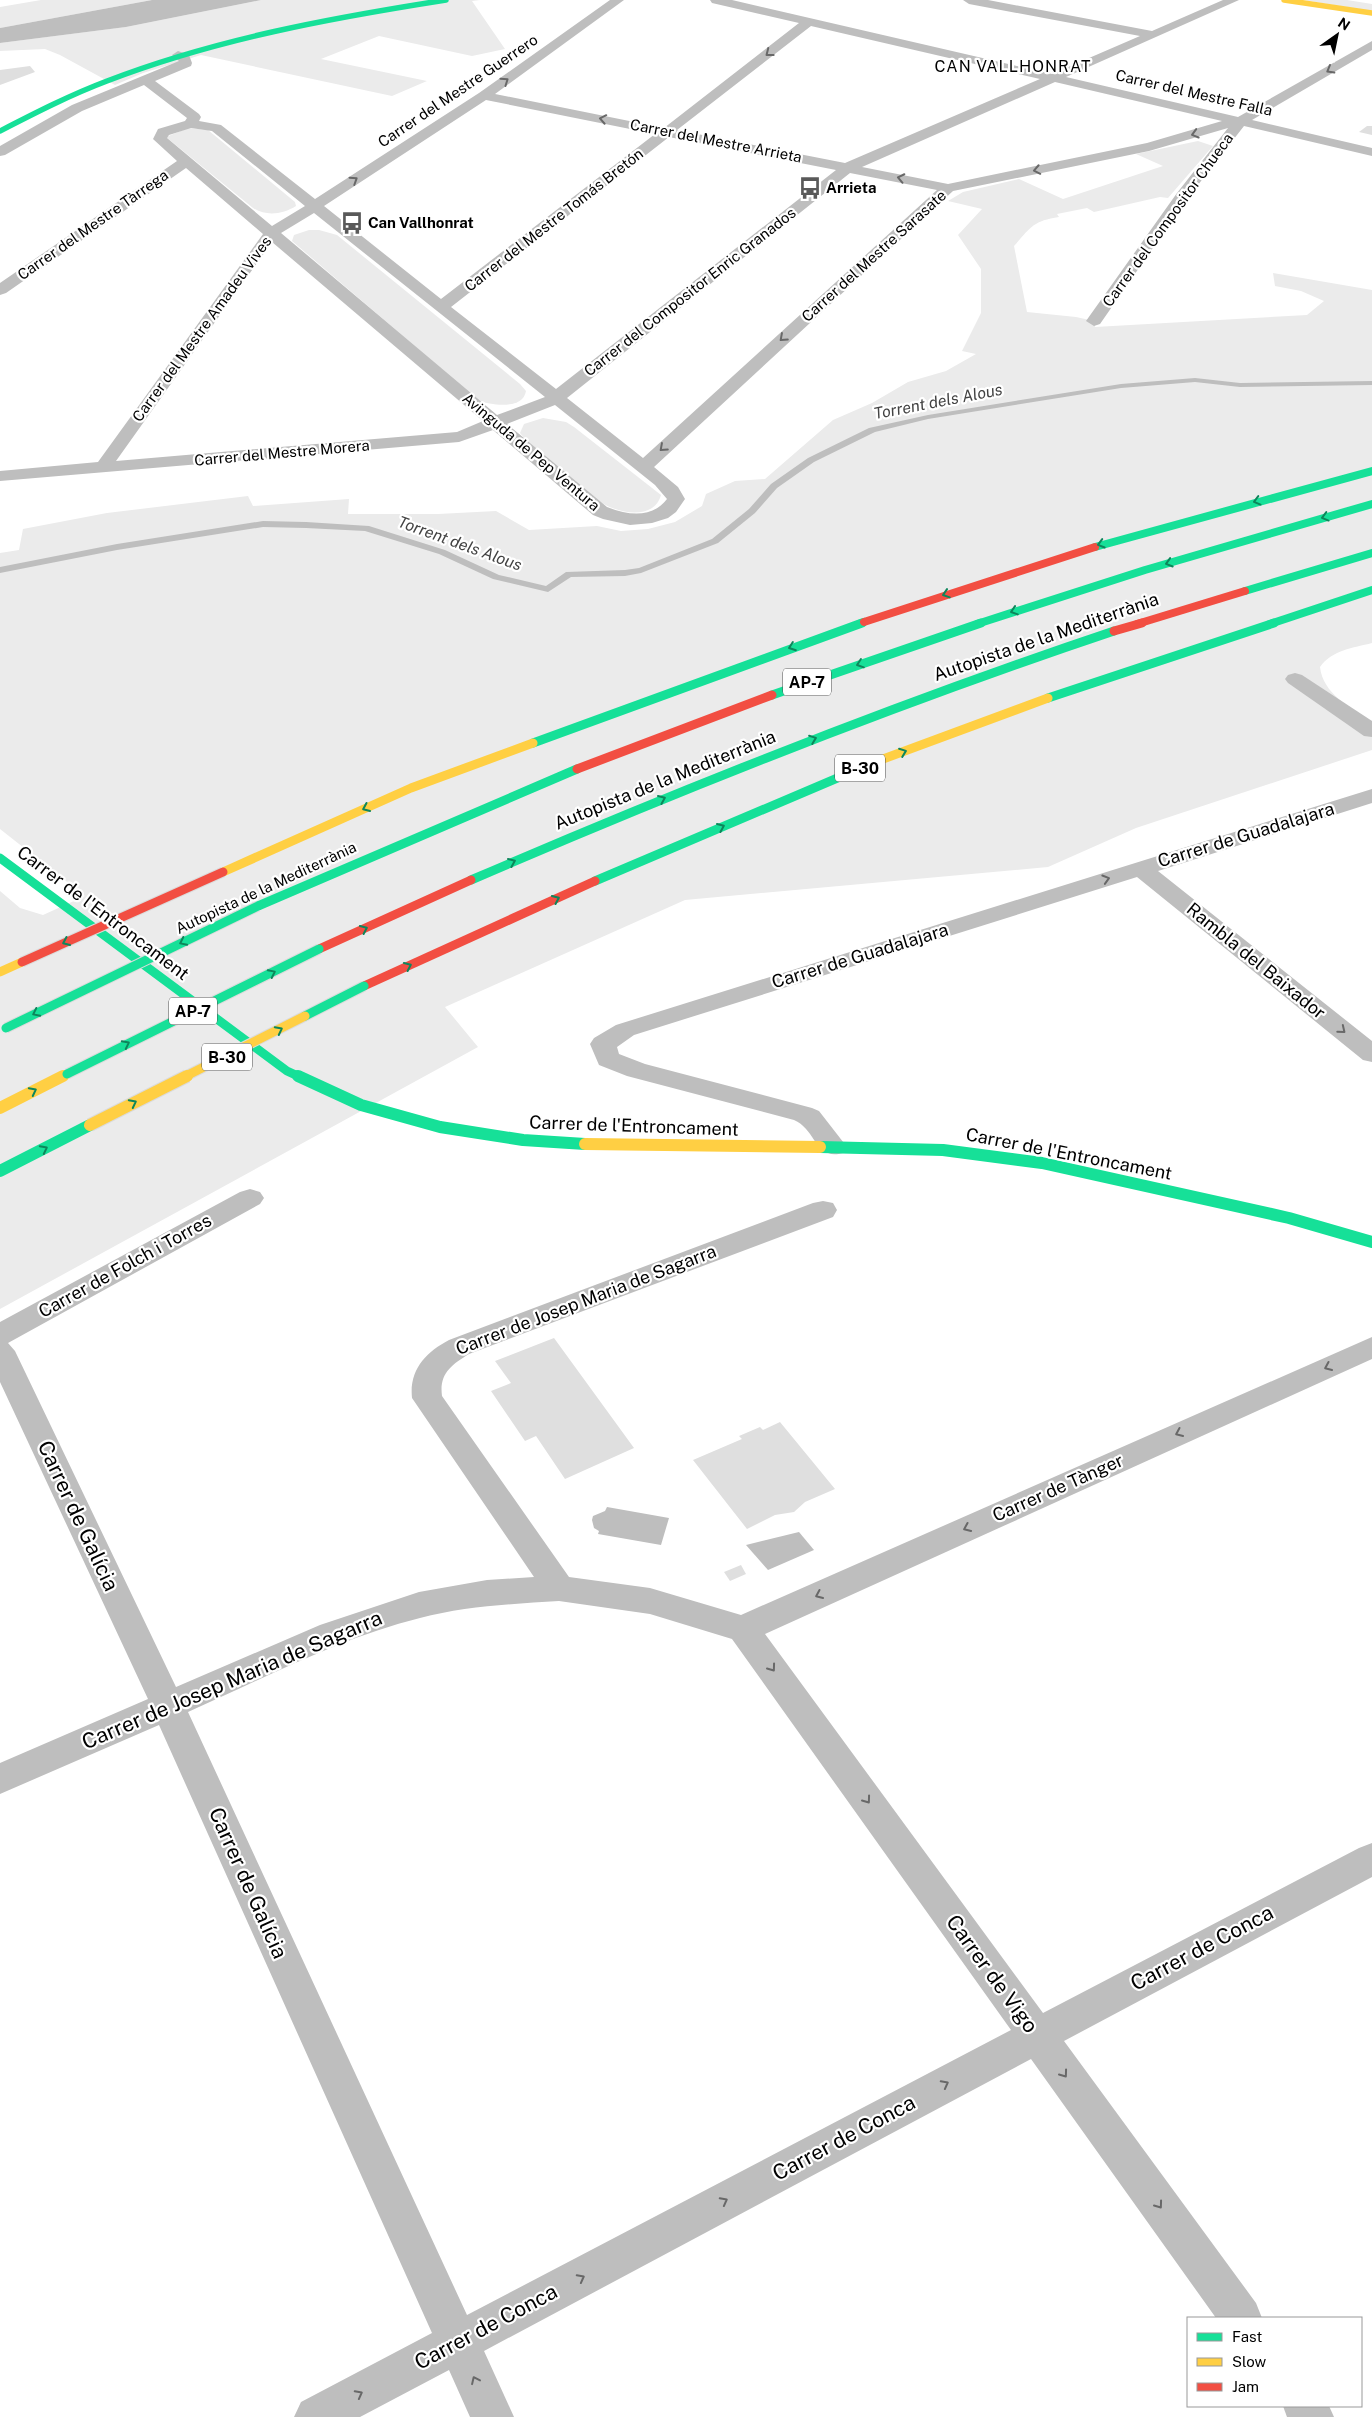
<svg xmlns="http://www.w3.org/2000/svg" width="1372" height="2417" viewBox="0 0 1372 2417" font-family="'Public Sans',sans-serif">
  <rect width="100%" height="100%" fill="#fff"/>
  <g fill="#ebebeb">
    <path d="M41,0h111l-152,28v-21z"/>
    <path d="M261,0h219l-8,1 33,48 -33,7 -93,-20 -58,23 106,22 -35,15 -191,-41 -58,18 -28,12 -55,-30 -15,-6 -45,2v-8l126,-16z"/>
    <path d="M1303,0h44l25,4v7z"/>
    <path d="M188,128l20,2 87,72 1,4c-13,8 -29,11 -43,2l-87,-71z"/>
    <path d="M1198,141l15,5 -45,52 -8,-1 -66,15 -7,-4 -30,6 2,3c-26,4 -28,10 -45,29l13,66 49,5 18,4 1,6 212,-12 17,-14 -23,-10 -26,-5 -2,-13 99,17v353c-19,5 -40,7 -52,24 3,27 30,40 52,54v29l-236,78 -88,39 -363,33 -240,107 33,40 -478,262v-418l20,17 23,7 42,-19 -85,-67v-276l19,-3 4,-21 84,-16 141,-17 5,10 96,-7 -1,15h90l58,-3 33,19 68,-4 24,5 27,-2 27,-7 27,-16 4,-12 29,-13 30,-2 68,-59 39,-17 36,-21 38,-11 30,-17 -14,-3 19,-38v-44l-23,-34 24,-26 -34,-8 15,-9 56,-13 44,20 100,-33 -27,-12z"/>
    <path d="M309,230h10l18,5 183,149 6,7c-3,19 -34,14 -47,10l-187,-160 2,-6z"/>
    <path d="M543,418l23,4 8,5 87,68c-7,25 -41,19 -59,8 -25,-16 -52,-43 -75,-62l-7,-8 4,-9z"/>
  </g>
  <g fill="#bebebe">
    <path d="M152,0h109l-135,27 -126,16v-15z"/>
    <path d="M607,1507l62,11 -8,27 -63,-11 1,-3 -5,-3 -2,-8 1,-4 12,-5z"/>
    <path d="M799,1532l15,18 -46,20 -22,-25z"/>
  </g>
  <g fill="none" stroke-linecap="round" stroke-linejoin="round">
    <path fill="#bebebe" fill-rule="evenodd" d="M1195,378l45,5 132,-2v4l-132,2 -45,-5 -74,6 -193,31 -53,13 -61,30 -37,26 -22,25 -37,30 -77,30 -16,3 -54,1 -23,15 -55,-13 -54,-25 -74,-23 -59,-3 -43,-1 -146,23 -117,23v-6l117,-23 146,-23 43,1 63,4 76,24 54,25 47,11 20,-14 59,-2 14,-2 73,-29 37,-30 22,-25 37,-26 61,-30 59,-13 193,-31z"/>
  </g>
  <g fill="#dfdfdf">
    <path d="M30,66l5,6 -35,13v-15z"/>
    <path d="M1367,126h5v9l-13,-3z"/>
    <path d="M554,1338l80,110 -69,31 -29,-43 -11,5 -34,-50 20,-8 -16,-22z"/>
    <path d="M780,1422l55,67 -30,13 -11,10 -19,3 -28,14 -54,-69 49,-21 -3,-3 21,-9 3,3z"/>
    <path d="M741,1565l5,9 -16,7 -6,-9z"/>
  </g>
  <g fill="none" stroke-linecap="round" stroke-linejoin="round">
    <g fill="#bebebe" fill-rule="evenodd">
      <path d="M610,0h14l-129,94 169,34 135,-105 -87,-20 -2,-3h22l320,74 88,-38 -171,-32 -6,-4h25l164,31 71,-31h16l-173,77 172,40 134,-76v9l-120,70 120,28v8l-128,-30 -57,73 -87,125 -6,2 -8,-5 91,-128 51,-65 -79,23 -196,40 -299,276 24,20 7,12 -9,13 -8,6 -16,5 -22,2 -27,-6 -10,-4 -100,-85 -34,12 -459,39v-10l98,-9 165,-228 -77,-66 -180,125 -6,2v-12l177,-122 -24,-22 5,-10 27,-8 2,-3 -43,-33 -62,26 -77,44 -5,1v-10l72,-41 107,-44 -7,-6 6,-4 11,4 3,8 -1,3 -36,15 44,33 2,3 -2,4 22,4 94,74 164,-106zM811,26l229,53 -195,84 -168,-33zM1055,82l167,39 -75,22 -199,41 -86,-17zM486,100l169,34 -214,165 -117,-93zM191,128l21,3 93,75 -33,20 -105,-88 2,-3zM669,137l167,33 -280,219 -105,-82zM850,173l87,17 -294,268 -76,-60zM314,213l231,184 -48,18 -216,-182zM272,242l211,179 -26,11 -341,29zM555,405l100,80 12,14c-15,20 -40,16 -60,8l-100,-83z"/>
      <path d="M1295,673l7,2 70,46v16l-8,-1 -76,-53 -3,-4 3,-4z"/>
      <path d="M1372,789v14l-214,68 214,170v21l-9,-2 -226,-183 -503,158 -17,12 2,7 26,10 167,44 7,3 28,36 -4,6c-28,8 -27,-24 -49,-33l-167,-44 -28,-11 -9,-21 4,-6 22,-13z"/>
      <path d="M250,1189l10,3 4,6 -4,6 -252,139 7,8 161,336 144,-62 99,-33 68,-12 47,-3 -122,-179c-3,-28 14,-46 37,-58l364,-137 10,-2 10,2 4,7 -4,7 -364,137c-18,11 -30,20 -27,42l127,181 81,11 91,27 631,-278v22l-607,275 278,379 316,-165 13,-5v34l-308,164 192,262 6,15h-46l-185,-259 -547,292 30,66h-44l-21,-47 -89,47h-66l7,-15 131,-69 -273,-608 -159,69v-31l148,-64 -148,-317v-60l240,-130zM559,1601l91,13 82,25 279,391 -544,285 -279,-603c75,-33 151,-74 232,-94 45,-12 92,-14 139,-17z"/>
      <path d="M1283,2406h46l5,11h-47z"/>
    </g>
    <path stroke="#16e098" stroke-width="5.5" d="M0,131c35,-18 70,-36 107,-50 109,-42 224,-63 339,-81"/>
    <g stroke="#16e098" stroke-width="8">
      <path d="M1095,547l277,-76"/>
      <path d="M1245,591l127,-38"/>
      <path d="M859,624l5,-2"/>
      <path d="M977,624l168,-54 227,-66"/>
      <path d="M1270,624l102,-34"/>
    </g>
    <g stroke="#16e098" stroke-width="9">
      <path d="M772,695l209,-72"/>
      <path d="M1048,698l226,-75"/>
      <path d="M533,743l329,-120"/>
      <path d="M0,858l287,213 13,6"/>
      <path d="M471,880c211,-91 425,-176 643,-249"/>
      <path d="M595,881l280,-119"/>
      <path d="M258,906l319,-137"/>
    </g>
    <g stroke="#16e098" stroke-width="12">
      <path d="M298,1076l63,29 79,22 83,13 62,4"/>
      <path d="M820,1147l123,3 99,13 247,55 83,24"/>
      <path d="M0,1171l90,-46"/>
    </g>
    <path stroke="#ffcf43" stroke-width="5.5" d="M1284,0l88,13"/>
    <g stroke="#ffcf43" stroke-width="9">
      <path d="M875,762l173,-64"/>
      <path d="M223,872l188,-84 122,-45"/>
      <path d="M0,972l22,-10"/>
      <path d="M61,1077l6,-3"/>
    </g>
    <g stroke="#ffcf43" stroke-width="12">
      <path d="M0,1108l63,-32"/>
      <path d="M585,1144l235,3"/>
    </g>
    <g stroke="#f24e42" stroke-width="8">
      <path d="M864,622l231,-75"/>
      <path d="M1137,624l108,-33"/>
    </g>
    <g stroke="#f24e42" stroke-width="9">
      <path d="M1114,631l28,-8"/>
      <path d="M577,769l195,-74"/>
      <path d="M319,949l152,-69"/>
      <path d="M364,986l231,-105"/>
    </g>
    <defs>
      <g id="fast-bridge">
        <path d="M305,1016l59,-30"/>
        <path d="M6,1028l252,-122"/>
        <path d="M67,1074l252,-125"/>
      </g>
      <path id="slow-bridge-far1" d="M184,1077l121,-61"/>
      <path id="slow-bridge" d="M90,1125l97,-49"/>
      <path id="jam-bridge" d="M22,962l201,-90"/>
    </defs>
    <use href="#fast-bridge" stroke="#dbdbdb" stroke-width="11" stroke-linecap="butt"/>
    <use href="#slow-bridge-far1" stroke="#dbdbdb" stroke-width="11" stroke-linecap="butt"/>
    <use href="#slow-bridge" stroke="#dbdbdb" stroke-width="14" stroke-linecap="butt"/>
    <use href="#jam-bridge" stroke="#dbdbdb" stroke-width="11" stroke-linecap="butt"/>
    <use href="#fast-bridge" stroke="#16e098" stroke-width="9"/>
    <use href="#slow-bridge-far1" stroke="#ffcf43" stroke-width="9"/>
    <use href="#slow-bridge" stroke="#ffcf43" stroke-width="12"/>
    <use href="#jam-bridge" stroke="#f24e42" stroke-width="9"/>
  </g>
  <defs><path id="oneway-chevron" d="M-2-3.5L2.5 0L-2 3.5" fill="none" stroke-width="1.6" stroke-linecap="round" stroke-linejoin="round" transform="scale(1.25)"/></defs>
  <g stroke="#686868">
    <use href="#oneway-chevron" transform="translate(769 53) rotate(142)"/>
    <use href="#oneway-chevron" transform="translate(1330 70) rotate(150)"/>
    <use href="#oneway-chevron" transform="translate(505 81) rotate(-35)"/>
    <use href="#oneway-chevron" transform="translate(603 119) rotate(-169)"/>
    <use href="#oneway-chevron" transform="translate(1195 134) rotate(164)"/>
    <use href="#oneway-chevron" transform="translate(1037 170) rotate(169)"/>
    <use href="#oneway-chevron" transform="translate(901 178) rotate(-168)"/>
    <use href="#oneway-chevron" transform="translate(354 180) rotate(-33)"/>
    <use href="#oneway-chevron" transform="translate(783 338) rotate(138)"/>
    <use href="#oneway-chevron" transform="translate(663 448) rotate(138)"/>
    <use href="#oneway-chevron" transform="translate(1106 879) rotate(-17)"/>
    <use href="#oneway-chevron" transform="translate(1342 1030) rotate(39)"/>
    <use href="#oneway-chevron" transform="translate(1328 1367) rotate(156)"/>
    <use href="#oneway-chevron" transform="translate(1179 1433) rotate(156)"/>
    <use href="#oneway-chevron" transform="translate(967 1528) rotate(156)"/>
    <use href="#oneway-chevron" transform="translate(819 1595) rotate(156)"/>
    <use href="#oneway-chevron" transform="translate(772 1668) rotate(54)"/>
    <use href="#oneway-chevron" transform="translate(867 1800) rotate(54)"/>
    <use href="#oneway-chevron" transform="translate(1064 2074) rotate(54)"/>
    <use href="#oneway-chevron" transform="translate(945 2084) rotate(-28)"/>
    <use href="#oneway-chevron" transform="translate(724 2201) rotate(-28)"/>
    <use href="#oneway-chevron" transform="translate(1159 2205) rotate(54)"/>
    <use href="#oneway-chevron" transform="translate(581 2278) rotate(-28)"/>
    <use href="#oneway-chevron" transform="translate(475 2380) rotate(-115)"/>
    <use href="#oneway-chevron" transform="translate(359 2394) rotate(-28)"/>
  </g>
  <g stroke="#0d865b">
    <use href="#oneway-chevron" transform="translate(1257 501) rotate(165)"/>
    <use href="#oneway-chevron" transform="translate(1325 517) rotate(165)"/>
    <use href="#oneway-chevron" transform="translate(1101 544) rotate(164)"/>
    <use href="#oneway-chevron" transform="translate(1169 563) rotate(163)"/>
    <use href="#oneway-chevron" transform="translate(946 594) rotate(162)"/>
    <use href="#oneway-chevron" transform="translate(1014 611) rotate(162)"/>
    <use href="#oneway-chevron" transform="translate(792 647) rotate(160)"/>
    <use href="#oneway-chevron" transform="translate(860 664) rotate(161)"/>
    <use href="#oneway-chevron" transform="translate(813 739) rotate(-21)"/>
    <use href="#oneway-chevron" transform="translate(903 752) rotate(-21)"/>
    <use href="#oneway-chevron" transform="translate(662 799) rotate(-23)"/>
    <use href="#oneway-chevron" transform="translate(366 808) rotate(156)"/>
    <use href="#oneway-chevron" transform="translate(721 827) rotate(-23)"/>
    <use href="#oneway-chevron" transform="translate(512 862) rotate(-23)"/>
    <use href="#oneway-chevron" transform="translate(556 899) rotate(-24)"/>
    <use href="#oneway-chevron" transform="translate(364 929) rotate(-25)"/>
    <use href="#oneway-chevron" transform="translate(66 942) rotate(156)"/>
    <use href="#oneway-chevron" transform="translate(183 942) rotate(154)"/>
    <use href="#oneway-chevron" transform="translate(408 966) rotate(-25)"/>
    <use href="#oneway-chevron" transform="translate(272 973) rotate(-26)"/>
    <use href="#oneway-chevron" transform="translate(36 1013) rotate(154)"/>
    <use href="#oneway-chevron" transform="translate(279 1030) rotate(-27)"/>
    <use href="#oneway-chevron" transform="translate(126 1044) rotate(-27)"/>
    <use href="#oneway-chevron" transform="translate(33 1091) rotate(-27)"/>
    <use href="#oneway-chevron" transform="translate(133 1103) rotate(-27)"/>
    <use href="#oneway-chevron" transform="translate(44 1149) rotate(-27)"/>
  </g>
  <defs>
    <symbol id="bus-bare" viewBox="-9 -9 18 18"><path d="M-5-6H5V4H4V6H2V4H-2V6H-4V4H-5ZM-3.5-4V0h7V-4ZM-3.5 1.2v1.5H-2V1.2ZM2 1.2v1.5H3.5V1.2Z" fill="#595959" stroke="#fff" stroke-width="2.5" paint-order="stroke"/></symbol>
  </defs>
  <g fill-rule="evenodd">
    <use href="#bus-bare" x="794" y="172" width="32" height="32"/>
    <use href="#bus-bare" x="336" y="207" width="32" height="32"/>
  </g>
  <g text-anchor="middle" stroke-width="4.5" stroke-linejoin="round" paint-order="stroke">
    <g font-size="15" fill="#000" stroke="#fff">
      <text transform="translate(458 91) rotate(-34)" y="5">Carrer del Mestre Guerrero</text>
      <text transform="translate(1194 93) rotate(13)" y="5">Carrer del Mestre Falla</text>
      <text transform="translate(716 141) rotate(11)" y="5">Carrer del Mestre Arrieta</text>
      <text transform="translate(554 220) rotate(-38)" y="5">Carrer del Mestre Tomás Bretón</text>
      <text transform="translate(1168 220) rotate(-54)" y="5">Carrer del Compositor Chueca</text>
      <text transform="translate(93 225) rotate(-35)" y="5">Carrer del Mestre Tàrrega</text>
      <text transform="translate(874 256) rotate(-42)" y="5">Carrer del Mestre Sarasate</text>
      <text transform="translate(690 292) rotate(-38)" y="5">Carrer del Compositor Enric Granados</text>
      <text transform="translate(202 329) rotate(-54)" y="5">Carrer del Mestre Amadeu Vives</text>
      <text transform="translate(531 452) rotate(40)" y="5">Avinguda de Pep Ventura</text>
      <text transform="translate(282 453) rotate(-5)" y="5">Carrer del Mestre Morera</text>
      <text transform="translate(266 888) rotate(-25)" y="5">Autopista de la Mediterrània</text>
    </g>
    <g font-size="15" font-weight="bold" fill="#000" stroke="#fff" text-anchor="start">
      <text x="826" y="193">Arrieta</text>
      <text x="368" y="228">Can Vallhonrat</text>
    </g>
    <g font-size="16" letter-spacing="1" fill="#000" stroke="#fff">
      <text x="1013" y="72">CAN VALLHONRAT</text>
    </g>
    <g font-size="16" font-style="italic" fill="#434343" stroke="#fff">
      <text transform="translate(938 401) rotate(-11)" y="6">Torrent dels Alous</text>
      <text transform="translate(460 543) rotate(20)" y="6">Torrent dels Alous</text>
    </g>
    <g fill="#fff" stroke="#4c4c4c" stroke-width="1">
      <rect x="783" y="668.5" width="48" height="27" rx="4"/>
      <rect x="835" y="754.5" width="50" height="27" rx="4"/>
      <rect x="169" y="997.5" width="48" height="27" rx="4"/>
      <rect x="202" y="1043.5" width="50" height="27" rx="4"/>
    </g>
    <g font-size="16" font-weight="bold" fill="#000">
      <text x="807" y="688">AP-7</text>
      <text x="860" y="774">B-30</text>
      <text x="193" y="1017">AP-7</text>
      <text x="227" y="1063">B-30</text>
    </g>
    <g font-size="18" fill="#000" stroke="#fff">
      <text transform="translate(1046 637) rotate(-19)" y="6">Autopista de la Mediterrània</text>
      <text transform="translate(665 780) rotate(-22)" y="6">Autopista de la Mediterrània</text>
      <text transform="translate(1246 835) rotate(-17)" y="6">Carrer de Guadalajara</text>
      <text transform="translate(103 913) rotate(37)" y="6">Carrer de l'Entroncament</text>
      <text transform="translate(860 956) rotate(-17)" y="6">Carrer de Guadalajara</text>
      <text transform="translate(1256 961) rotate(39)" y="6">Rambla del Baixador</text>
      <text transform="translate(634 1126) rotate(2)" y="6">Carrer de l'Entroncament</text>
      <text transform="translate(1069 1154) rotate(11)" y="6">Carrer de l'Entroncament</text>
      <text transform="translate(125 1266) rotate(-29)" y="6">Carrer de Folch i Torres</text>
      <text transform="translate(586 1300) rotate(-21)" y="6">Carrer de Josep Maria de Sagarra</text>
      <text transform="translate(1058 1488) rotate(-24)" y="6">Carrer de Tànger</text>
    </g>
    <g font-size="21" fill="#000" stroke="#fff">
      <text transform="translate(78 1516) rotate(65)" y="7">Carrer de Galícia</text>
      <text transform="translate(232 1680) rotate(-23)" y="7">Carrer de Josep Maria de Sagarra</text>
      <text transform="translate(248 1883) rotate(66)" y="7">Carrer de Galícia</text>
      <text transform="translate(1202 1948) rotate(-28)" y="7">Carrer de Conca</text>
      <text transform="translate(992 1974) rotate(54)" y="7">Carrer de Vigo</text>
      <text transform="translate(844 2138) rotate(-28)" y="7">Carrer de Conca</text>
      <text transform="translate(486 2327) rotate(-28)" y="7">Carrer de Conca</text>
    </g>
  </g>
  <rect x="1187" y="2317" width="175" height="90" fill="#ffffff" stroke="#999999"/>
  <rect x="1197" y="2333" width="25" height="8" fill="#16e098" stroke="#999999"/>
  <text x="1232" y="2342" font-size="15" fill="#000000">Fast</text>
  <rect x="1197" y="2358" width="25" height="8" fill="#ffcf43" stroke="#999999"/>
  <text x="1232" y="2367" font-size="15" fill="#000000">Slow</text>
  <rect x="1197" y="2383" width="25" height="8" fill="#f24e42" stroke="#999999"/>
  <text x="1232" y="2392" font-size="15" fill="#000000">Jam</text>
  <g transform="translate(1337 35) rotate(33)" stroke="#ffffff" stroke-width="4" paint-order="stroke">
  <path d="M0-4L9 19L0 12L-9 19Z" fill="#000000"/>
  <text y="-8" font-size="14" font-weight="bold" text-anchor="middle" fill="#000000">N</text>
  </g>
</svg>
